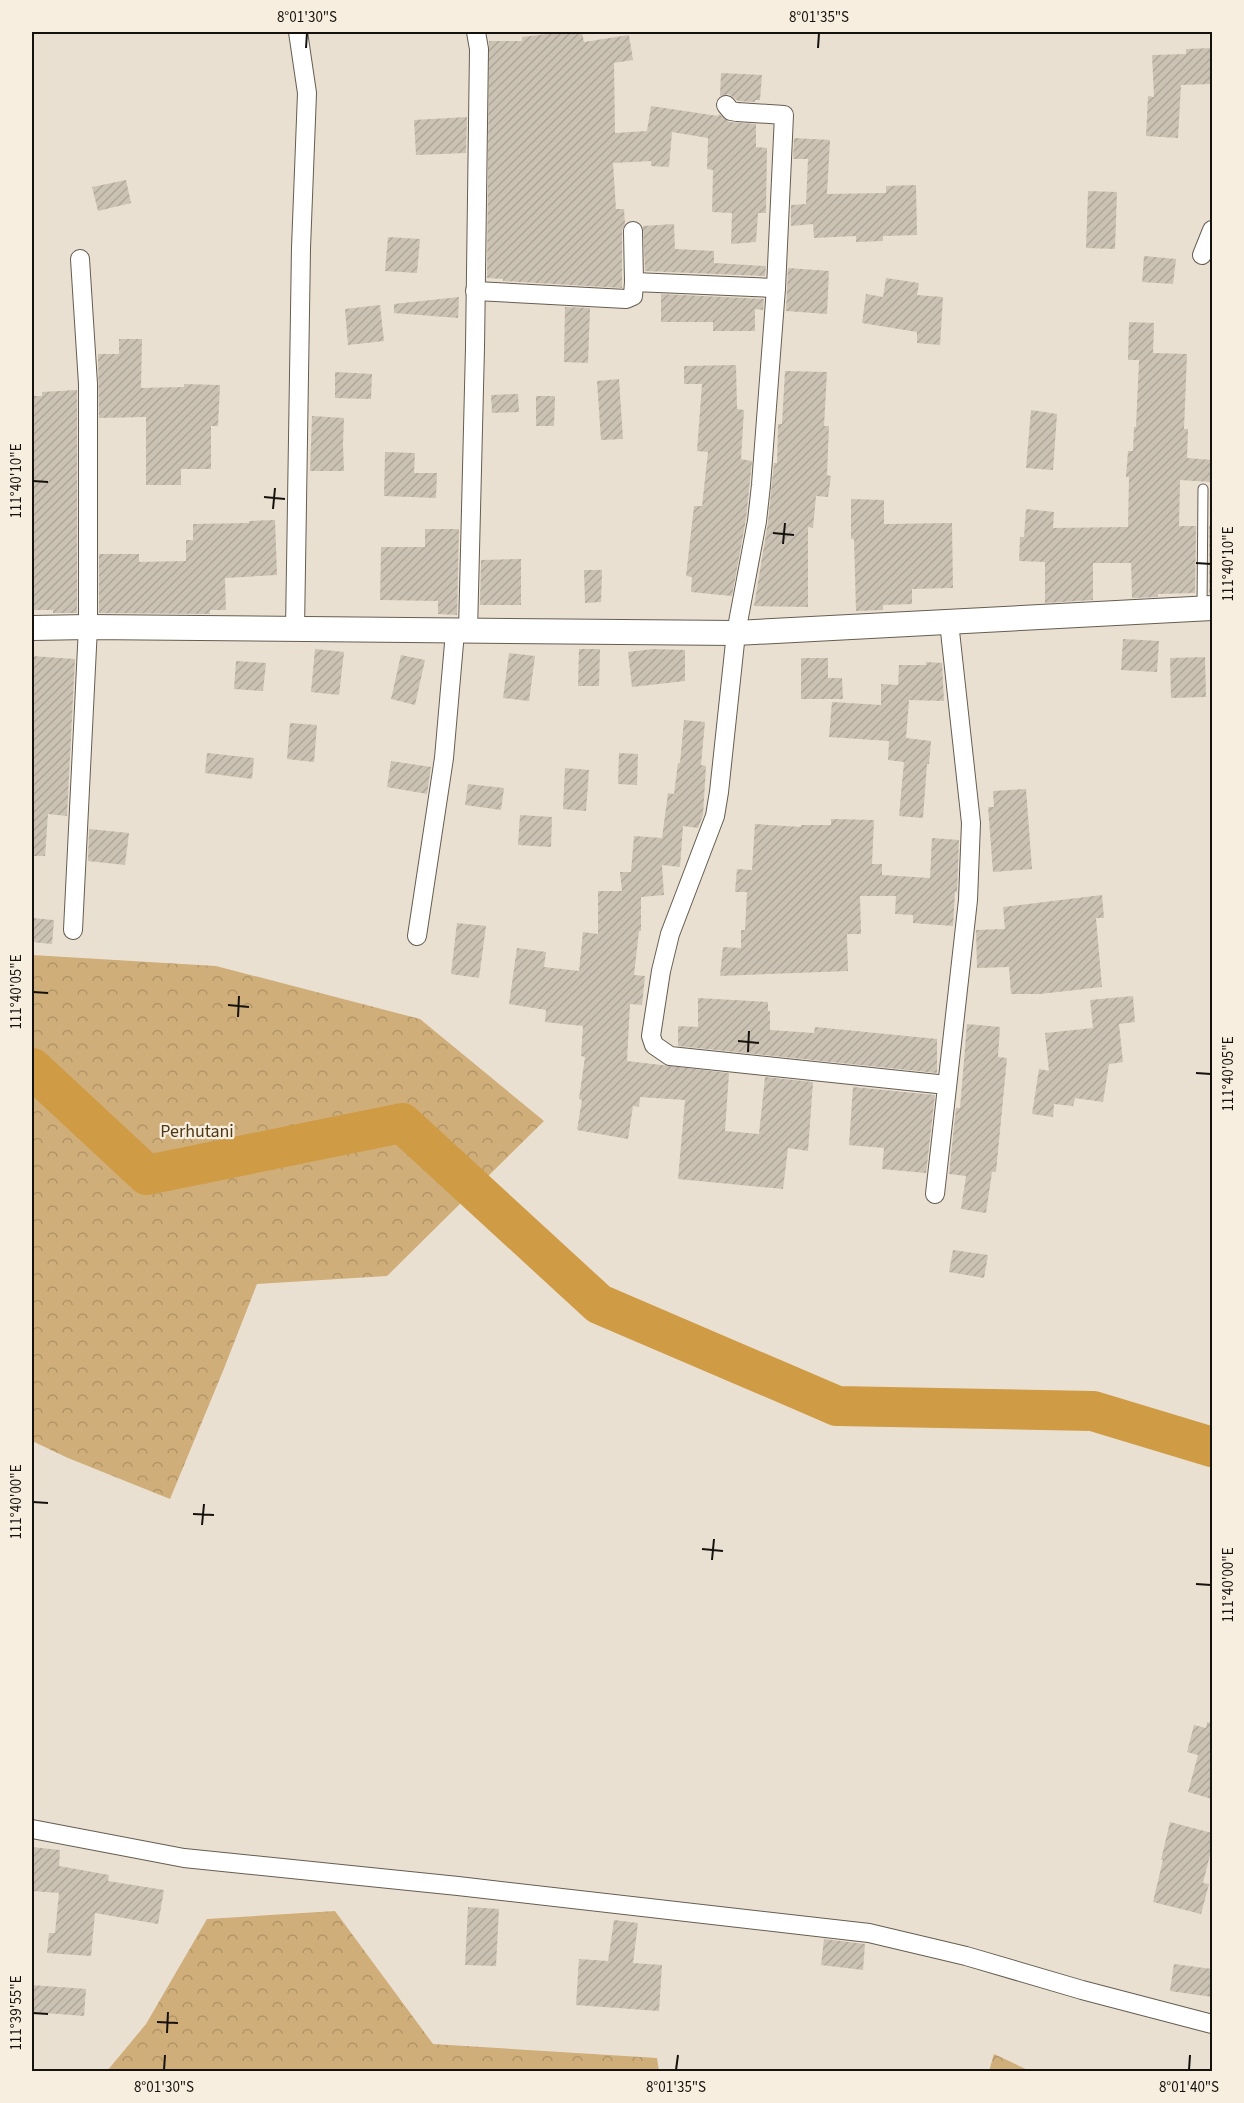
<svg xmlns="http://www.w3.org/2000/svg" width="1244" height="2103" viewBox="0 0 1244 2103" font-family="'Source Sans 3',sans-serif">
  <defs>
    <pattern id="forest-crowns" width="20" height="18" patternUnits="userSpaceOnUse" patternTransform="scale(1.5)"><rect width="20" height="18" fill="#d0ae79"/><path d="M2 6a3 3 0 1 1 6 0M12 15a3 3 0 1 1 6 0" fill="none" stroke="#b29567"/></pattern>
    <pattern id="building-hatch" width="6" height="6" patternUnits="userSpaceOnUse" patternTransform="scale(1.5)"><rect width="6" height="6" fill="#cbc2b4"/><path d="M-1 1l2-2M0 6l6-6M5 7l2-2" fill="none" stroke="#ada69a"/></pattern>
  </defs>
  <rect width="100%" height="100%" fill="#eae0d2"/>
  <g fill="url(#forest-crowns)">
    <path d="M32,955l184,11 204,53 124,102 -157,155 -130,8 -34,87 -53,128 -102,-41 -36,-17z"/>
    <path d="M335,1911l98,133 224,14 2,13h-552l39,-47 61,-105z"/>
    <path d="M994,2054l36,17h-41z"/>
  </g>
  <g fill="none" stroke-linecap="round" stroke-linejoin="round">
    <path stroke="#cf9b44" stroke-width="40" d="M32,1068l115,107 255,-52 197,181 238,102 256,5 119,36"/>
  </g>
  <g fill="url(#building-hatch)">
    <path d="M562,32h20l2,10 45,-7 4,25 -19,3 1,70 32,-2 4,-25 67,10 1,-2 10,8 27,2v23l11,1 -1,65h-8l-2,29 -25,2 1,-31 -20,-1 1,-42 -6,-1 1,-31 -36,-6 -3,35 -18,-1v-5l-38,2 3,46h8l1,15 -3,7v57l-119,-7v-2l-16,-1 2,-237h33v-4z"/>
    <path d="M1212,48v36l-31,1 -3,53 -32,-2 2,-40 6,1 -2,-42 34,-1v-5z"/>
    <path d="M721,73l41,2 -2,25h-5v2l-17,-1 -9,-7 -9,2z"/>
    <path d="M467,117l-1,36 -50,2 -2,-35z"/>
    <path d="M794,138l36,2 -3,54 59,-1v-7l30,-1 1,50 -34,1v5l-27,1v-6l-42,2 -1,-14 -22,2v-21l15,-1 2,-45h-15z"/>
    <path d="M126,180l5,23 -33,8 -6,-24z"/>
    <path d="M1088,191l29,1 -2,57 -29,-1z"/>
    <path d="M674,224l1,25 39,2v12l52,3 -1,10 -120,-5 -2,-45z"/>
    <path d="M388,237l32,2 -3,34 -32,-2z"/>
    <path d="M1144,256l32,3 -3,25 -31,-2z"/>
    <path d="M788,268l41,3 -2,43 -41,-3z"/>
    <path d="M886,278l33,5 -2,12 26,2 -3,48 -23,-2v-11l-55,-9 4,-29 17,3z"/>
    <path d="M661,294l103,5 -1,11 -8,-1v22h-42v-9h-52z"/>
    <path d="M459,297l-1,21 -64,-5v-9z"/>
    <path d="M380,305l4,36 -36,4 -3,-36z"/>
    <path d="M565,307l25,1 -2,55 -24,-1z"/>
    <path d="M1129,322l25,1 -1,30 34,1 -3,75h4l-1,29 25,2v22l-32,-2 -1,46h17l-1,67 -37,1v3l-26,1 -1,-35h-38v37l-48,3v-41l-26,-1 1,-24h4l2,-28 28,3 -1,16 75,-1 1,-50h-3l2,-26h5l1,-24h2l3,-67h-11z"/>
    <path d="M119,339h23l-1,49 43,-1v-3l36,1 -2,41h-7v43h-30v16h-35v-68l-47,1 -1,-64h21z"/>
    <path d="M736,365l1,44 7,1 -3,49 11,2 -6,58 -14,77 -41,-4 1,-15 -6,-1 8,-70h8l6,-54 -11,-1 5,-67h-18v-18z"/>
    <path d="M785,371l42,1 -3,54h5l-2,49 4,1 -3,21 -12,-1 -3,32 -5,-1v80l-54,-1 14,-84 6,-59h3l1,-39h4z"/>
    <path d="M335,372l37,2 -1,25 -36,-1z"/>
    <path d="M619,379l4,60 -22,1 -4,-59z"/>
    <path d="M77,390v223h-24v-3h-21v-214h10v-4z"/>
    <path d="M518,394l1,18 -27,1 -1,-18z"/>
    <path d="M536,396h19l-1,30h-18z"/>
    <path d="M1031,410l26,4 -4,56 -27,-2z"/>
    <path d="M312,416l32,2 -1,26 1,27h-34z"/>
    <path d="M385,452l30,1 -1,20h23l-1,25 -52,-2z"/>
    <path d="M851,499l33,1v24l68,-1 1,65 -41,1v15l-29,1v5l-27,1 -2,-72h-3z"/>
    <path d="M275,520l2,55 -52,3 1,32h-16v4l-111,-1v-59h40v8l47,-1v-21h7v-16l56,-1v-2z"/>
    <rect x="1209" y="526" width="3" height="67"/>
    <path d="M425,529h34l-2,86 -19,-1v-13l-58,-1 1,-53h44z"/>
    <path d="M521,559v46h-41l1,-45z"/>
    <path d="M584,570h18l-1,32 -16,1z"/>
    <path d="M1123,639l36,2 -2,31 -36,-2z"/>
    <path d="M315,649l29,3 -5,43 -28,-3z"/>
    <path d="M579,649h21l-1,37h-21z"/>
    <path d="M653,649l32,1v31l-53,6 -4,-35z"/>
    <path d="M509,653l26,3 -6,45 -26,-3z"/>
    <path d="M401,655l24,5 -10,45 -24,-6z"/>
    <path d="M32,656l43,3 -8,157 -19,-2 -3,42h-13z"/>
    <path d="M1205,657l1,40 -35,1 -1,-40z"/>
    <path d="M801,658h27v20h14l1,21h-42z"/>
    <path d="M236,661l30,2 -3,28 -29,-2z"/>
    <path d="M926,662l16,1 2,38 -35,-1 -3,38 25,3 -2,23h-2l-4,54 -24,-2 5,-54 -16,-2 1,-19 -60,-4 3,-35 49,3v-21l17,1 1,-20h27z"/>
    <path d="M684,720l21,2 -4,43 5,1 -3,49 -5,13 -15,-2 -3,41 -18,-2 2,30 -23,2v34h-2l-5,44 11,1 -3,29 -12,-1 -3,57 102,12 -4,58 34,3 6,-57 48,5 -5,69 -20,-3 -5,41 -105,-10 7,-79 -45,-3 -1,10 -6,-1 -5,33 -51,-9 5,-30 -3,-1 6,-42 -4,-1 2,-30 -38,-4 1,-12 -37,-6 8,-56 29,4 -2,15 35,4 4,-39 15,2v-43h24l-2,-19h11l3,-36 28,2 6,-45 6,1 4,-31h2z"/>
    <path d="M290,723l27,2 -3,37 -27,-3z"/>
    <path d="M207,753l47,5 -2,21 -47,-6z"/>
    <path d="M619,753l19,1 -1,31 -19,-1z"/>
    <path d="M391,761l40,6 -4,27 -40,-7z"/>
    <path d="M565,768l24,2 -3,41 -23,-2z"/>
    <path d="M468,784l36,4 -3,22 -36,-5z"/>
    <path d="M1026,789l6,80 -39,3 -5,-65h6l-1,-16z"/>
    <path d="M520,815l32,2 -1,30 -33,-2z"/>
    <path d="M831,819l43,1 -2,44h10v11l48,3 2,-40 27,2 -2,52h-2l-2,34 -40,-3v-8l-18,-1 1,-18h-36l1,38h-14l1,37 -128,5 3,-29 18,1v-18h4l2,-38h-12l2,-23 15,1 3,-46 46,3v-2h30z"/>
    <path d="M89,829l40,4 -4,32 -37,-4z"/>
    <path d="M1102,895l2,23h-8l6,69 -62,7h-29l-2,-27 -32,1 -1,-38 29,-1 -2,-22z"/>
    <path d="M32,918l22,2 -2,24 -20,-2z"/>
    <path d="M457,923l29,3 -7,52 -28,-4z"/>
    <path d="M1133,996l2,26 -16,2 4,38 -14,2 -6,38 -28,-4 -2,8 -19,-2 -1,13 -21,-3 7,-45 10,2 -4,-38 48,-5 -3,-28z"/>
    <path d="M698,998l70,4v9h2v19l44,3 1,-6 122,12v34l-259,-27v-20l20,1z"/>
    <path d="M967,1024l33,3 -2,30 9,1 -11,114h-4l-6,41 -25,-4 5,-33 -17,-2 7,-66h4z"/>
    <path d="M853,1087l82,8 -9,78 -44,-4 2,-21 -35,-3z"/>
    <path d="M953,1250l35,5 -4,23 -35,-6z"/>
    <path d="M1207,1722l5,1v76l-24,-7 10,-37 -11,-3 7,-27 12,3z"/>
    <path d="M1170,1822l42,11v14l-9,36 6,1 -8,30 -48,-12 10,-42h-2z"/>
    <path d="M32,1847l28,3 -1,16 50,9 -1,6 56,9 -6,34 -63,-11 -4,43 -44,-3 2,-20h6l4,-40 -27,-2z"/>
    <path d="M468,1907l31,2 -3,57 -31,-1z"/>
    <path d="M614,1920l24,3 -5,40 29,2 -3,46 -83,-6 3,-46 29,2z"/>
    <path d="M824,1939l41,5 -2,26 -42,-5z"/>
    <path d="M1174,1964l38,5v28l-42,-6z"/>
    <path d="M32,1985l54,4 -2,27 -52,-4z"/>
  </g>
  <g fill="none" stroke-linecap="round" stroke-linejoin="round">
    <defs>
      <path id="service" d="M1202,608l1,-119"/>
      <g id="minor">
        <path d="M726,105l5,6 6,1 47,3 -8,173 -15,197 -4,36 -21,112 -17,159 -4,24 -45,118 -9,37 -10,65 3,9 16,11 277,29"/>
        <path d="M633,231l1,51"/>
        <path d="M1202,255l10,-25"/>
        <path d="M475,291l151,8 7,-3 1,-14 142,6"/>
        <path d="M295,630l6,-382 6,-155 -9,-61"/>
        <path d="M468,632l7,-285 4,-298 -3,-17"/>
        <path d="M73,930l15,-303v-243l-8,-125"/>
        <path d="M417,936l27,-178 11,-126"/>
        <path d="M935,1194l33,-294 3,-77 -22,-201"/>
        <path d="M32,1829l152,29 274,28 411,47 97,23 116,34 130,34"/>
      </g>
      <path id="tertiary" d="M32,628l56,-1 648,6 476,-25"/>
    </defs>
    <use href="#service" stroke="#655d51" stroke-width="11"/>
    <use href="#minor" stroke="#655d51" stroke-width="20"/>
    <use href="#tertiary" stroke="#655d51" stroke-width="26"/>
    <use href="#service" stroke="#fff" stroke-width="9"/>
    <use href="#minor" stroke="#fff" stroke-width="18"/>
    <use href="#tertiary" stroke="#fff" stroke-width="24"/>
  </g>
  <path fill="none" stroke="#15110d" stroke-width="2" d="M306,48l1,-15M818,48l1,-15M33,481l15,1M264,497l21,2M273,509l2,-21M773,533l21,2M783,544l2,-21M1196,563l15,1M33,992l15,1M228,1005l21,2M238,1017l1,-21M738,1041l21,2M748,1052l1,-21M1196,1073l15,1M33,1502l15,1M193,1514l21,1M202,1525l2,-21M702,1549l21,2M712,1560l2,-21M1196,1584l15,1M33,2013l15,1M157,2022l21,1M167,2033l1,-21M164,2070l1,-15M676,2070l2,-15M1189,2070l1,-15"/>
  <g text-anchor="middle" stroke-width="4.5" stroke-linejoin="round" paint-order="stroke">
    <g font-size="18" fill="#4e3814" stroke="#f7eedf">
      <text x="197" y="1137">Perhutani</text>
    </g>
  </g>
  <rect width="1244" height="2103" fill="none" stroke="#f7eedf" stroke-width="66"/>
  <rect x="33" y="33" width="1178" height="2037" fill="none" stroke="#15110d" stroke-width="2"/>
  <g font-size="15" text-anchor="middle" fill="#15110d">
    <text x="307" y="22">8°01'30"S</text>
    <text x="819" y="22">8°01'35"S</text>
    <text transform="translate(16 481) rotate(-90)" y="5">111°40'10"E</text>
    <text transform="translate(1228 564) rotate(-90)" y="5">111°40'10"E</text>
    <text transform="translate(16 992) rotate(-90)" y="5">111°40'05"E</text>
    <text transform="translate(1228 1074) rotate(-90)" y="5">111°40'05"E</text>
    <text transform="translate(16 1502) rotate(-90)" y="5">111°40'00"E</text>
    <text transform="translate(1228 1585) rotate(-90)" y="5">111°40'00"E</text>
    <text transform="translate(16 2013) rotate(-90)" y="5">111°39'55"E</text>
    <text x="164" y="2092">8°01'30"S</text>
    <text x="676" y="2092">8°01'35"S</text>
    <text x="1189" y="2092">8°01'40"S</text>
  </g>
</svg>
